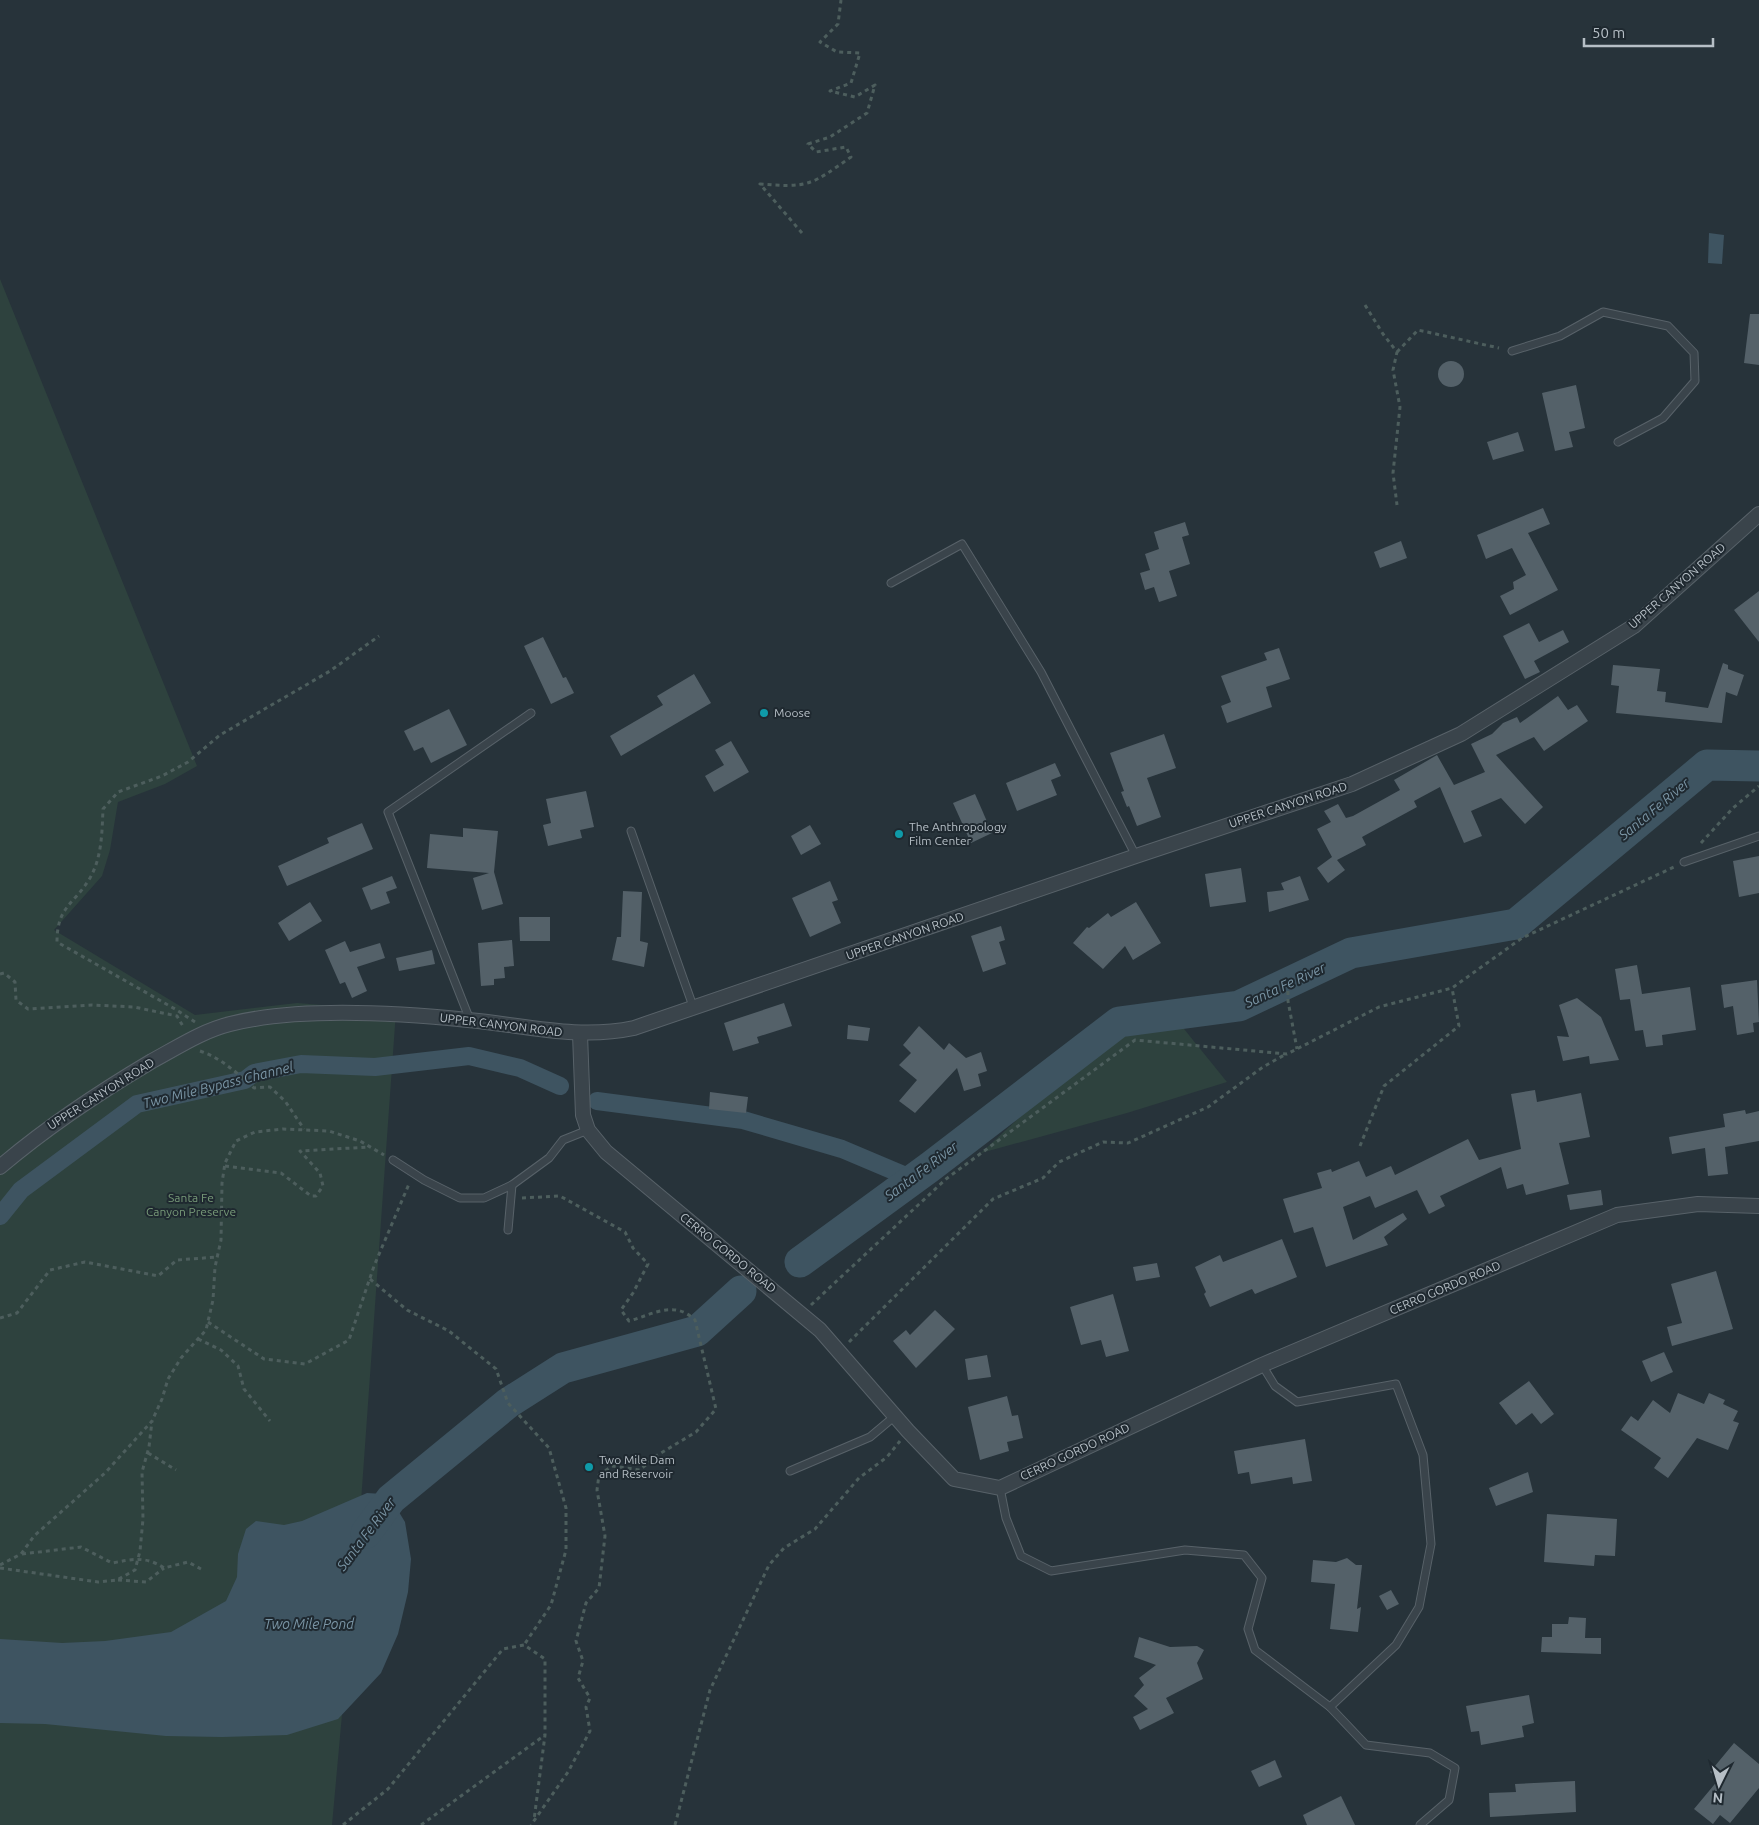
<svg xmlns="http://www.w3.org/2000/svg" width="1759" height="1825" viewBox="0 0 1759 1825" font-family="Ubuntu,sans-serif">
  <rect width="100%" height="100%" fill="#27333a"/>
  <g fill="#2e423e">
    <path d="M0,279l197,487 -32,18 -47,18 -8,48 -8,26 -48,54 141,85 102,-12 99,8 -36,505 -28,309h-332z"/>
    <path d="M1180,1024l47,58 -100,31 -146,40 81,-75 62,-46z"/>
  </g>
  <g fill="#3e5461">
    <path d="M1709,233l15,2 -2,29 -14,-1z"/>
    <path d="M367,1493l15,1 9,5 14,23 6,37 -3,33 -10,42 -17,39 -43,46 -51,16 -65,2 -56,-1 -121,-12 -45,-1v-84l62,4 43,-2 66,-9 55,-31 11,-24 1,-23 8,-25 10,-8 28,4 18,-4z"/>
  </g>
  <g fill="none" stroke-linecap="round" stroke-linejoin="round">
    <g stroke="#3e5461" stroke-width="18">
      <path d="M597,1101l146,19 99,29 71,30"/>
      <path d="M0,1216l21,-26 116,-86 108,-24 9,-7 47,-9 74,3 94,-11 51,12 40,18"/>
    </g>
    <g stroke="#3e5461" stroke-width="31">
      <path d="M800,1262l130,-95 189,-145 120,-16 112,-53 165,-29 191,-159 52,1"/>
      <path d="M366,1533l25,-34 117,-96 55,-35 134,-37 44,-40"/>
    </g>
  </g>
  <g fill="#546169">
    <path d="M1750,314h9v51l-15,-2z"/>
    <circle cx="1451" cy="374" r="13"/>
    <path d="M1576,385l9,43 -16,4 4,15 -18,4 -13,-58z"/>
    <path d="M1518,432l6,19 -31,9 -6,-18z"/>
    <path d="M1543,508l7,16 -22,9 30,57 -48,25 -10,-19 14,-7 -1,-7 13,-7 -14,-27 -26,11 -9,-24z"/>
    <path d="M1185,522l4,13 -7,2 8,27 -21,7 8,25 -18,6 -5,-15 -9,3 -5,-17 10,-3 -5,-16 14,-5 -5,-17z"/>
    <path d="M1401,541l6,17 -27,10 -6,-16z"/>
    <path d="M1759,591v51l-25,-32z"/>
    <path d="M1529,623l10,19 24,-12 6,12 -35,19 6,11 -15,7 -22,-43z"/>
    <path d="M543,637l20,41 3,-1 8,16 -23,11 -27,-58z"/>
    <path d="M1279,648l11,31 -24,8 6,20 -45,16 -6,-17 10,-4 -10,-26 46,-16 -3,-7z"/>
    <path d="M1723,663l5,2v4l16,6 -7,21 -11,-4 -4,31 -106,-10 3,-27 -8,-1 2,-20 47,4 -3,22 9,1 -1,10 43,6z"/>
    <path d="M694,674l17,29 -90,53 -11,-20 53,-31 -6,-9z"/>
    <path d="M1558,696l10,14 9,-5 11,16 -44,30 -10,-14 -38,18 47,52 -18,17 -24,-26 -30,13 11,25 -18,7 -24,-56 -26,14 3,6 -55,30 4,8 -29,15 8,10 -17,13 -11,-15 15,-11 -15,-28 14,-7 -7,-11 14,-7 8,14 7,-2 47,-26 -6,-10 43,-25 17,30 31,-13 -14,-28 21,-10 11,-11 14,-6 3,6z"/>
    <path d="M449,709l18,36 -36,18 -8,-16 -9,4 -10,-20z"/>
    <path d="M1164,734l12,34 -29,10 14,39 -24,9 -8,-20 -2,1 -6,-15 3,-1 -14,-38z"/>
    <path d="M731,741l18,31 -35,20 -9,-16 19,-11 -9,-15z"/>
    <path d="M1055,763l6,13 -10,4 6,15 -40,16 -11,-28z"/>
    <path d="M586,791l8,36 -14,3 2,8 -34,8 -5,-21 8,-2 -5,-24z"/>
    <path d="M975,794l17,39 -21,10 -18,-40z"/>
    <path d="M362,823l11,26 -86,37 -9,-20 51,-23 -2,-5z"/>
    <path d="M810,825l11,19 -20,11 -10,-19z"/>
    <path d="M463,828l35,3 -4,41 9,32 -21,6 -9,-32 16,-5 -62,-5 3,-34 33,3z"/>
    <path d="M1759,856v37l-20,4 -6,-36z"/>
    <path d="M1241,868l5,34 -36,5 -5,-33z"/>
    <path d="M392,876l5,12 -11,4 4,11 -19,7 -9,-22z"/>
    <path d="M1300,876l9,24 -40,12 -2,-20 17,-2 -3,-7z"/>
    <path d="M830,881l8,19 -6,2 9,21 -31,14 -18,-39z"/>
    <path d="M623,891l19,1 -2,49 8,2 -4,24 -32,-7 5,-23h4z"/>
    <path d="M310,902l12,19 -33,20 -11,-18z"/>
    <path d="M1136,902l25,41 -28,17 -8,-14 -22,23 -30,-26 14,-16 2,1 19,-15 3,4z"/>
    <path d="M519,917h31v24h-30z"/>
    <path d="M1001,926l4,14 -6,2 7,22 -23,8 -12,-36z"/>
    <path d="M512,940l2,26 -10,1 1,11 -11,1v6l-13,1 -3,-43z"/>
    <path d="M345,941l5,11 30,-9 5,15 -28,9 10,24 -15,7 -7,-16 -5,2 -15,-34z"/>
    <path d="M432,950l3,14 -36,7 -3,-13z"/>
    <path d="M1637,965l5,29 48,-7 6,43 -34,5 1,10 -17,2 -3,-17 -8,1 -5,-32 -10,1 -5,-31z"/>
    <path d="M1757,980l2,42 -6,1 1,9 -17,3 -4,-29 -9,2 -3,-23z"/>
    <path d="M1577,998l24,19 18,43 -29,4 -1,-8 -26,5 -6,-25 12,1 -10,-32z"/>
    <path d="M784,1003l8,23 -35,11 2,6 -26,8 -9,-28z"/>
    <path d="M848,1025l22,3 -2,13 -21,-2z"/>
    <path d="M919,1026l25,24 5,-7 17,15 15,-6 6,19 -9,3 3,12 -17,5 -7,-23 -42,45 -16,-12 18,-21 -18,-15 12,-12 -8,-8z"/>
    <path d="M1535,1090l2,12 44,-9 9,44 -31,6 10,41 -43,11 -3,-11 -16,5 -6,-22 -61,29 5,10 -16,8 -12,-24 -42,18 -5,-12 -27,11 10,33 50,-27 4,6 -23,18 4,8 -62,22 -13,-40 -19,6 -11,-34 39,-11 -5,-15 14,-4 1,3 27,-11 7,16 25,-11 4,9 73,-36 11,21 42,-11 -10,-55z"/>
    <path d="M710,1092l38,5 -2,16 -37,-4z"/>
    <path d="M1745,1110l1,4 13,-3v30l-34,6 3,27 -20,2 -3,-28 -33,6 -3,-17 56,-10 -2,-13z"/>
    <path d="M1601,1190l2,15 -33,5 -3,-15z"/>
    <path d="M1282,1239l15,38 -42,17 -3,-5 -42,18 -6,-13 2,-2 -11,-25 25,-12 3,7z"/>
    <path d="M1157,1263l3,14 -24,4 -3,-14z"/>
    <path d="M1716,1271l17,58 -61,17 -5,-19 15,-4 -11,-39z"/>
    <path d="M1113,1294l16,57 -23,6 -5,-17 -20,5 -11,-38z"/>
    <path d="M935,1310l20,19 -39,39 -23,-27 13,-11 4,5z"/>
    <path d="M1664,1352l9,20 -22,10 -9,-21z"/>
    <path d="M987,1355l4,22 -23,3 -3,-21z"/>
    <path d="M1529,1381l25,33 -13,10 -9,-11 -16,12 -17,-22z"/>
    <path d="M1678,1393l26,11 5,-11 16,7 -2,4 15,7 -5,10 6,2 -11,27 -31,-12 -29,40 -14,-10 7,-10 -40,-28 10,-14 7,5 15,-21 17,13z"/>
    <path d="M1007,1396l5,20 6,-1 5,23 -16,4 2,9 -29,9 -12,-53z"/>
    <path d="M1305,1439l7,42 -19,3 -1,-7 -41,7 -2,-12 -11,2 -4,-23z"/>
    <path d="M1528,1472l5,20 -37,14 -7,-18z"/>
    <path d="M1547,1514l70,5 -2,37 -20,-1 -1,11 -50,-4z"/>
    <path d="M1347,1558l9,7h6l-5,44 4,-2 -3,25 -28,-3 5,-45 -24,-2 2,-22 23,2z"/>
    <path d="M1391,1590l8,14 -12,6 -8,-14z"/>
    <path d="M1569,1617l17,1 -1,20h16v16l-60,-2 1,-15h10v-13h16z"/>
    <path d="M1139,1637l31,10 27,-1 7,4 -7,13 6,16 -37,19 8,15 -34,17 -7,-13 15,-8 -14,-13 10,-11 -5,-7 17,-13 -22,-8z"/>
    <path d="M1529,1695l5,28 -12,3 2,11 -43,8 -2,-14 -8,1 -5,-26z"/>
    <path d="M1734,1743l25,21v24l-29,35 -10,-8 -7,9 -19,-15 25,-30 -9,-7z"/>
    <path d="M1275,1760l7,17 -23,10 -8,-16z"/>
    <path d="M1575,1781l1,31 -86,5 -1,-24 27,-1 -1,-8z"/>
    <path d="M1341,1796l14,29h-48l-4,-10z"/>
  </g>
  <g fill="none" stroke-linecap="round" stroke-linejoin="round">
    <defs>
      <g id="service">
        <path d="M1512,351l48,-15 43,-24 65,14 26,27 1,28 -32,37 -45,24"/>
        <path d="M891,583l71,-39 79,128 95,184"/>
        <path d="M631,831l63,178"/>
        <path d="M1684,862l75,-26"/>
        <path d="M470,1020l-82,-208 143,-99"/>
        <path d="M393,1160l31,20 36,18h24l28,-13 37,-27 14,-18 25,-10"/>
        <path d="M508,1230l4,-45"/>
        <path d="M1262,1365l13,21 22,16 99,-18 27,71 8,89 -12,63 -23,38 -66,62 36,38 64,8 25,15 -6,32 -29,25"/>
        <path d="M790,1471l80,-34 25,-21"/>
        <path d="M1000,1488l6,30 15,38 30,15 134,-21 59,5 18,23 -14,51 7,21 75,57"/>
      </g>
      <g id="minor">
        <path d="M580,1034l3,81 5,15 18,22 214,178 88,101 46,48 46,9 262,-123 355,-150 81,-11 61,2"/>
        <path d="M0,1167c48,-41 98,-74 152,-106 26,-14 50,-30 78,-37 67,-17 169,-11 238,-4 57,5 109,20 166,8l502,-172 216,-72 109,-50 173,-108 125,-112"/>
      </g>
    </defs>
    <use href="#service" stroke="#586269" stroke-width="9"/>
    <use href="#minor" stroke="#586269" stroke-width="16"/>
    <g stroke="#4d5e5d" stroke-width="3" stroke-dasharray="4 4" stroke-linecap="butt">
      <path d="M802,233l-42,-49c49,4 51,1 91,-27l-5,-10 -30,5 -8,-8 22,-7 37,-24 8,-28 -20,12 -25,-6 21,-8 9,-30 -23,-1 -17,-10 18,-18 3,-24"/>
      <path d="M1365,305l18,29 14,18 -4,18 7,37 -7,66 4,32"/>
      <path d="M1397,352l21,-22 81,18"/>
      <path d="M1701,843l32,-35 26,-22"/>
      <path d="M0,974l4,-1 11,9 1,18 12,9 64,-4 42,2 43,9 7,12"/>
      <path d="M1288,991v10l9,48"/>
      <path d="M195,1022l-20,-13 -118,-67c0,-36 17,-37 33,-64 12,-21 12,-46 13,-69l15,-17 44,-16 26,-14 32,-27 110,-64 49,-35"/>
      <path d="M200,1051c21,7 37,22 54,37l16,-1 15,14 19,28"/>
      <path d="M1360,1146l24,-60 75,-60 -7,-38"/>
      <path d="M225,1166l56,7 30,23h5l7,-10 -3,-13 -20,-22 69,-4"/>
      <path d="M522,1198l38,-2 65,36 8,16 15,16 -15,29 -12,17 8,11c25,-7 45,-21 66,-1l21,89 -20,23 -40,24 -16,14 -28,-4 -13,9 -2,15 8,46 -6,52 -13,15 -10,38 7,20 -5,17 12,20 -4,9 4,24 -22,41 -37,53"/>
      <path d="M370,1279l37,31 42,21 47,38 12,34 41,45 17,60v42l-15,55 -27,40"/>
      <path d="M811,1305l135,-126 189,-139 152,14 92,-47 73,-19 70,-50 152,-71"/>
      <path d="M0,1318l17,-5 33,-43 35,-8 73,14 19,-16 40,-3"/>
      <path d="M208,1322l56,37 41,5 44,-24 25,-74 35,-82"/>
      <path d="M198,1339l23,11 17,16 6,23 26,32"/>
      <path d="M849,1342l144,-143 50,-21 16,-16 44,-20 25,1 80,-36 55,-40 23,-13"/>
      <path d="M148,1453l28,17"/>
      <path d="M22,1554l59,-7 31,16c21,-4 34,-7 52,5l24,-6 13,7"/>
      <path d="M0,1565l21,-11 13,-18 71,-63 47,-52 10,-22 6,-20 13,-21 25,-28 7,-30 2,-33 6,-27 1,-57 3,-20 11,-22 19,-9 28,-3 46,2 31,10 24,14"/>
      <path d="M0,1568l98,14 19,-2 18,-10 5,-19 3,-32 -1,-47 7,-25 3,-26"/>
      <path d="M118,1580l28,2 18,-14"/>
      <path d="M343,1825l45,-36 115,-140 21,-4 21,14v76l-11,85"/>
      <path d="M421,1825l124,-90"/>
      <path d="M675,1825l35,-135 59,-125 15,-17 31,-19 44,-51 28,-21 13,-16"/>
    </g>
    <use href="#service" stroke="#3a444b" stroke-width="7"/>
    <use href="#minor" stroke="#3a444b" stroke-width="14"/>
  </g>
  <g fill="#0f9aa8" stroke="#1f2930" stroke-width="2">
    <circle cx="764" cy="713" r="5"/>
    <circle cx="899" cy="834" r="5"/>
    <circle cx="589" cy="1467" r="5"/>
  </g>
  <g text-anchor="middle" stroke-width="4" stroke-linejoin="round" paint-order="stroke">
    <g font-size="12" fill="#b6bfc6" stroke="#1f2930">
      <text transform="translate(1677 586) rotate(-41)" y="4">UPPER CANYON ROAD</text>
      <text transform="translate(1288 805) rotate(-18)" y="4">UPPER CANYON ROAD</text>
      <text transform="translate(905 936) rotate(-19)" y="4">UPPER CANYON ROAD</text>
      <text transform="translate(501 1025) rotate(7)" y="4">UPPER CANYON ROAD</text>
      <text transform="translate(101 1094) rotate(-32)" y="4">UPPER CANYON ROAD</text>
      <text transform="translate(728 1253) rotate(39)" y="4">CERRO GORDO ROAD</text>
      <text transform="translate(1445 1288) rotate(-23)" y="4">CERRO GORDO ROAD</text>
      <text transform="translate(1075 1452) rotate(-25)" y="4">CERRO GORDO ROAD</text>
    </g>
    <g font-size="12" fill="#b6bfc6" stroke="#1f2930" text-anchor="start">
      <text x="774" y="717">Moose</text>
      <text x="909" y="831">The Anthropology<tspan x="909" dy="14">Film Center</tspan></text>
      <text x="599" y="1464">Two Mile Dam<tspan x="599" dy="14">and Reservoir</tspan></text>
    </g>
    <g font-size="12" fill="#779978" stroke="#1f2930">
      <text x="191" y="1202">Santa Fe<tspan x="191" dy="14">Canyon Preserve</tspan></text>
    </g>
    <g font-size="14" font-style="italic" fill="#7a95a5" stroke="#1f2930">
      <text transform="translate(1654 809) rotate(-40)" y="5">Santa Fe River</text>
      <text transform="translate(1285 985) rotate(-25)" y="5">Santa Fe River</text>
      <text transform="translate(218 1085) rotate(-14)" y="5">Two Mile Bypass Channel</text>
      <text transform="translate(921 1171) rotate(-37)" y="5">Santa Fe River</text>
      <text transform="translate(366 1534) rotate(-53)" y="5">Santa Fe River</text>
      <text x="309" y="1629">Two Mile Pond</text>
    </g>
  </g>
  <g transform="translate(1719 1785) rotate(185)" stroke="#1f2930" stroke-width="4" paint-order="stroke">
  <path d="M0-4L9 19L0 12L-9 19Z" fill="#b6bfc6"/>
  <text y="-8" font-size="14" font-weight="bold" text-anchor="middle" fill="#b6bfc6">N</text>
  </g>
  <path d="M1584 38v8h129v-8" fill="none" stroke="#b6bfc6" stroke-width="2.5"/>
  <text x="1592" y="38" font-size="15" fill="#b6bfc6" stroke="#1f2930" stroke-width="4" paint-order="stroke">50 m</text>
</svg>
